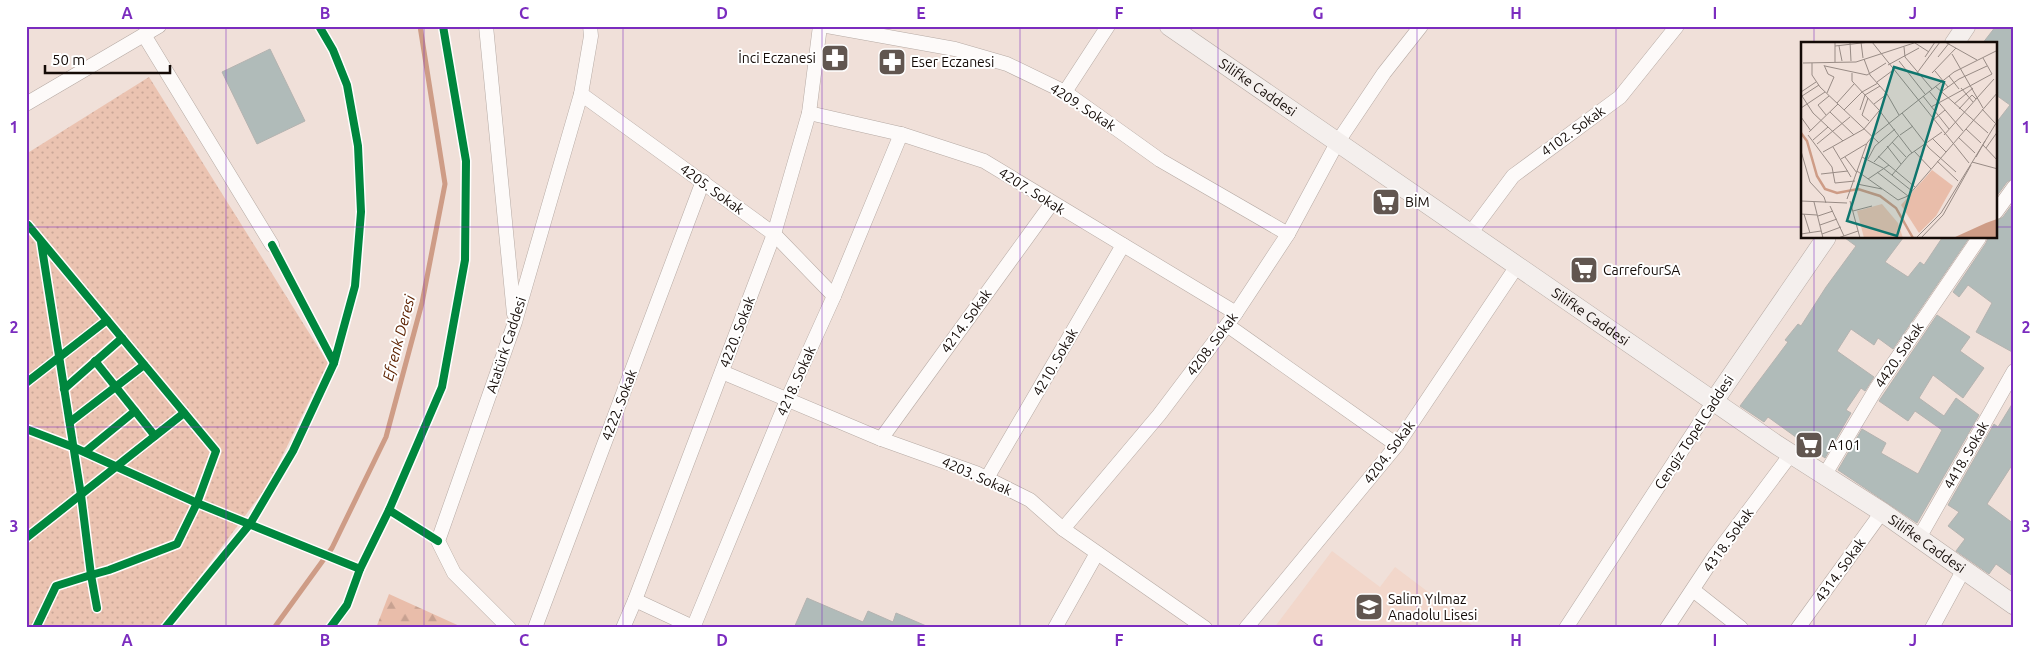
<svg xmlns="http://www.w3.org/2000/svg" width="2040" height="654" viewBox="0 0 2040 654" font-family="Ubuntu,sans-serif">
  <defs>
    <pattern id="grass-dots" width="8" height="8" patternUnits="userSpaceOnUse" patternTransform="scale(1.25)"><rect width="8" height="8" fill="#ebc3b1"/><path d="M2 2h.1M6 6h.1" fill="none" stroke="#c9a697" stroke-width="1.8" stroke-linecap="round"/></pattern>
    <pattern id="forest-firs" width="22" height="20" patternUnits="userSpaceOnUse" patternTransform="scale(1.25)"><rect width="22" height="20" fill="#e9bdaa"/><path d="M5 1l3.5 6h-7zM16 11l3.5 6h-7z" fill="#c7a191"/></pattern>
  </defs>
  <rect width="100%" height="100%" fill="#f0e0d9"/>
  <path fill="#f2d7cb" d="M1332,551l48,36 15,-20 81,61h-202z"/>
  <path fill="url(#grass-dots)" d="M149,77l179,286 -60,122 -106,142 -136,1v-474z"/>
  <path fill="url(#forest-firs)" d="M389,594l75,34h-88z"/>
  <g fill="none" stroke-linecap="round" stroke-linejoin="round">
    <path stroke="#ce9c86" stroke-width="5" d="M274,628l58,-80 54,-111 36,-134 23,-119 -25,-158"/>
  </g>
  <g fill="#b0bbb9" stroke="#b4b3b0">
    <path d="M1996,26h18v152l-7,4 -11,15v-74l14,-18 -14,-10v-51h-14z"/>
    <path d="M270,49l35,72 -48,23 -35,-72z"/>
    <path d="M2014,202v151l-38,-21 16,-29 -24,-18 -9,12 -6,-5 33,-49 2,-5h8v-17l7,-4z"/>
    <path d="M1845,238h58l-18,24 23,15 12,-15 4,3 18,-27h27l-76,111 -15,-11 -4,7 -23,-16 -14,22 37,26 -9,14 -4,-3 -15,22 5,3 -26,45 -57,-41 -4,5 -24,-16 48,-64 -3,-2 13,-16 3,2 25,-39 30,-41z"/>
    <path d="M1937,315l33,22 -10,14 24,17 -21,30 -30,-23 -14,23 25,18 12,-18 23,17 -62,108 -79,-53 24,-41 24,14 -5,10 37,21 24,-44 -27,-19 -7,10 -29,-20z"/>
    <path d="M2014,401v61l-27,42 27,20v53l-18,-13 -7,10 -33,-23 9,-12 -17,-13 11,-14 -11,-7 46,-81 4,3z"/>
    <path d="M807,598l56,24 5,-11 25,11 3,-9 35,15h-137z"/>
  </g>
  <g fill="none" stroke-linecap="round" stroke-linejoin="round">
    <defs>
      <g id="street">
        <path d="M486,26l28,288"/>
        <path d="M827,26l128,23 52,15 58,28 95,68 128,74"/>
        <path d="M144,35l128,210"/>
        <path d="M1065,92l43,-66"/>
        <path d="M581,94l193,140 60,62"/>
        <path d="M26,104l133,-78"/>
        <path d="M809,113l92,21 83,27 252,152"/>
        <path d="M1996,212l18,-25"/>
        <path d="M1469,235l44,-59 107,-79 57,-71"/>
        <path d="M1227,325l170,120"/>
        <path d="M722,372l159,67 95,34 54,27 33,29 142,99"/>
        <path d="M881,439l171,-236"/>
        <path d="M1824,476l52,-87 103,-151"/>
        <path d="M987,478l136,-233"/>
        <path d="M1063,529l96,-114 77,-102 52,-79 49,-91 47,-70 37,-47"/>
        <path d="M1919,538l95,-167"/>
        <path d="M1693,590l48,38"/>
        <path d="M635,600l60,28"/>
        <path d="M509,628l-55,-55 -16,-32 77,-219 66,-228 10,-58 -1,-10"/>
        <path d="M535,628l168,-447"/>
        <path d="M623,628l12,-28 139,-366 35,-121 11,-87"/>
        <path d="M693,628l94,-228 47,-104 67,-162"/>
        <path d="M1055,628l42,-75"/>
        <path d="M1246,628l151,-183 120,-179"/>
        <path d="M1566,628l148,-227"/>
        <path d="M1667,628l47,-71 77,-103"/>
        <path d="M1798,628l84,-116"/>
        <path d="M1932,628l32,-59"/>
      </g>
      <g id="secondary">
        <path id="s1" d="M1169,26l608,419 105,67 132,93"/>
        <path d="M1954,44l12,-18"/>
        <path d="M1714,401l112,-163"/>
      </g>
    </defs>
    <use href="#street" stroke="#b6aaa4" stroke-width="15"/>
    <use href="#secondary" stroke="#b6aaa4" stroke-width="20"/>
    <use href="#street" stroke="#fdfaf9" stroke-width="14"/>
    <use href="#secondary" stroke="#f4efed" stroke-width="19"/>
    <defs>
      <g id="cycleway">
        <path d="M26,227l2,-2 188,226 -19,52 -20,41 -68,26 -18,5 -10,-80 -40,-253"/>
        <path d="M272,245l62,118 21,-77 6,-74 -3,-66 -11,-61 -14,-35 -14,-24"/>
        <path d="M95,361l60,75"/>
        <path d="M26,383l81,-63"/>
        <path d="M64,389l58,-51"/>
        <path d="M70,422l74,-57"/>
        <path d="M26,429l47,18 124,56 163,66"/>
        <path d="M85,452l50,-41"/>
        <path d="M389,510l53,-123 23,-127 1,-99 -23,-135"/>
        <path d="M26,538l158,-125"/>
        <path d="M36,628l20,-42 35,-11 6,33"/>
        <path d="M165,628l85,-104 43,-73 41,-88"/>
        <path d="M330,628l17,-23 13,-36 29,-59 49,31"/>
      </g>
    </defs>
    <use href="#cycleway" stroke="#fff" stroke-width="11"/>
    <use href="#cycleway" stroke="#00873e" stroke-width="8"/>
  </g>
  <path fill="none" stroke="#7b2cbf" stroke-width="1" stroke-opacity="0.55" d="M226,26v602M424,26v602M623,26v602M822,26v602M1020,26v602M1218,26v602M1417,26v602M1616,26v602M1814,26v18M26,227h1776M1996,227h18M1814,238v390M26,427h1988"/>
  <defs>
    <symbol id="pharmacy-square" viewBox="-11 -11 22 22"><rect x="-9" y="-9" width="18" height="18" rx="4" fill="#615650" stroke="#fff"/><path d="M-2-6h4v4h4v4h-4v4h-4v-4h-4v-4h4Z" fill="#fff"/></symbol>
    <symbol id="supermarket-square" viewBox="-11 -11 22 22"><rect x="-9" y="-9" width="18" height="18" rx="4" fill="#615650" stroke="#fff"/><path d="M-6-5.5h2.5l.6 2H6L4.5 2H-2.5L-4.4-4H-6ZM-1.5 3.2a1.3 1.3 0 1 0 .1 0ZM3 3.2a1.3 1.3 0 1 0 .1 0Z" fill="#fff"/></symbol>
    <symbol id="school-square" viewBox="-11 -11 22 22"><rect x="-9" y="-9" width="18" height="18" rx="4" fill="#615650" stroke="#fff"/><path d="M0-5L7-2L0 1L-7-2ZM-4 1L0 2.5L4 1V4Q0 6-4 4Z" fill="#fff"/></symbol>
  </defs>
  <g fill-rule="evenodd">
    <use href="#pharmacy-square" x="819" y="42" width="32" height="32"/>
    <use href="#pharmacy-square" x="876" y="46" width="32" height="32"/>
    <use href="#supermarket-square" x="1370" y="186" width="32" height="32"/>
    <use href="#supermarket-square" x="1568" y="254" width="32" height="32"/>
    <use href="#supermarket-square" x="1793" y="429" width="32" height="32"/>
    <use href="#school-square" x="1353" y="591" width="32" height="32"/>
  </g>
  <g text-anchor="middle" stroke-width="4" stroke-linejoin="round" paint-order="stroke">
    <g font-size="14" fill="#140b07" stroke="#fff" text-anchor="start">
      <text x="816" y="63" text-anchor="end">İnci Eczanesi</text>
      <text x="911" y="67">Eser Eczanesi</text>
      <text x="1405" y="207">BİM</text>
      <text x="1603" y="275">CarrefourSA</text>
      <text x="1828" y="450">A101</text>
      <text x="1388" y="604">Salim Yılmaz<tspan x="1388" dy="16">Anadolu Lisesi</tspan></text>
    </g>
    <g font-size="14" fill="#140b07" stroke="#fff">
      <text dy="5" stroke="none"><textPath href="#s1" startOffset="108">Silifke Caddesi</textPath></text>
      <text transform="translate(1083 107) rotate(33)" y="5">4209. Sokak</text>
      <text transform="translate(1573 131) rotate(-36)" y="5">4102. Sokak</text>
      <text transform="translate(712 189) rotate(36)" y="5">4205. Sokak</text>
      <text transform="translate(1032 191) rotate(32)" y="5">4207. Sokak</text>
      <text dy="5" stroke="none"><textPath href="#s1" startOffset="512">Silifke Caddesi</textPath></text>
      <text transform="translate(966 321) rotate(-54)" y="5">4214. Sokak</text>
      <text transform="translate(737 332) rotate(-69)" y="5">4220. Sokak</text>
      <text transform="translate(1212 344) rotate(-53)" y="5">4208. Sokak</text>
      <text transform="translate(506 345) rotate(-72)" y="5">Atatürk Caddesi</text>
      <text transform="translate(1899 355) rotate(-56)" y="5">4420. Sokak</text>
      <text transform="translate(1055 362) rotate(-60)" y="5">4210. Sokak</text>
      <text transform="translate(796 381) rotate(-66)" y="5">4218. Sokak</text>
      <text transform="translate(619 405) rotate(-69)" y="5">4222. Sokak</text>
      <text transform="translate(1694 432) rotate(-57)" y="5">Cengiz Topel Caddesi</text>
      <text transform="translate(1389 452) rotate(-53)" y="5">4204. Sokak</text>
      <text transform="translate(1966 455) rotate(-60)" y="5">4418. Sokak</text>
      <text transform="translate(977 476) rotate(24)" y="5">4203. Sokak</text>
      <text transform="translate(1728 540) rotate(-54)" y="5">4318. Sokak</text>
      <text dy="5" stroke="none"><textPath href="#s1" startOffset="918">Silifke Caddesi</textPath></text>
      <text transform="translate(1840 570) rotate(-54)" y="5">4314. Sokak</text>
    </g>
    <g font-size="15" font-style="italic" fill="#5d2201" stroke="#fff">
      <text transform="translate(399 338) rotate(-75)" y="5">Efrenk Deresi</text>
    </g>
  </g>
  <g transform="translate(1801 42)">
    <rect width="196" height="196" fill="#f0e0d9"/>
    <path d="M81,162l16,19 5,15h-39l-7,-27z" fill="#ebc3b1"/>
    <path d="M131,128l21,16 -17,30 -17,17 -18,-28z" fill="#e9bdaa"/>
    <path d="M196,177v19h-44l33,-15z" fill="#ce9c86"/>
    <path fill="none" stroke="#ce9c86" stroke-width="2.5" d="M0,91l6,8 10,35 8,13 12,4 21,-4 22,7 16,12 17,30"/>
    <path fill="none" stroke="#988b85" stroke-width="1" d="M34,0v20M49,0l1,19M60,0l2,16M71,0l97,121M144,0l32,18M114,1l14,9M34,4l35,-4M38,4l3,15M103,5l1,10 27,32M151,12l31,54M124,15l10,-15M137,15l12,-15M182,16l9,16M63,17l6,16 17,19 12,21M98,19l26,33M2,21l53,-1 61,-20M11,21v12l8,12 59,56M23,23l4,9 6,3 -7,16M87,23l31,-17M24,24l42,9 19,-12M134,29l13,16M51,31v8l27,29 33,43M116,31l23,-31M131,31l24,-25M148,34l10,13M76,40l15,-11M134,44l53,47M160,46l12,14M128,49l34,40M0,50l15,-10M140,50l18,-13 28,-13M1,54l11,17 30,28M1,54l17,-11M122,54l26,33M67,56l-6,17 7,6M36,61l17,-19M73,62l13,-10M153,62l19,-16M130,65l61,-33M0,66l24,-16M158,67l13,-14 4,4M181,67l13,14M43,68l18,-18 16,-9M59,68l5,-15 15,-9M29,70l24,23M101,71l27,35 27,24M25,73l-8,-10 11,-9M0,75l10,14M132,78l12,-10M165,87l15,14M8,90l29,-28M7,93l24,32 3,16 20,-2M99,93l13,-9M143,93l50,-56M157,95l17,16M131,96l14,14M12,98l15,-13M91,100l14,15M16,102l33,-27M182,103l15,16M86,104l14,18M32,105l18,30M185,106l12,-17M0,109l9,31 14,15 2,6M113,109l17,18M22,110l41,-23 15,-18M77,114l37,31M44,115l12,16M61,115l21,11 29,23M175,115l9,-16M40,117l25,-15M67,117l7,-13 20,-17M136,119l21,20M73,120l25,-27M171,120l26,7M56,129l41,29 10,-4 90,-104M76,130l31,24M20,132l27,-3M0,133v23M91,133l17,-20 33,-23M67,137l21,-14M56,142l25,5M46,157l20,-56 6,-7 81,-64 44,-22M0,159l46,2M49,159l10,37M13,160l9,36M29,164l14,30M52,169l19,-5M0,172l16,1M3,172l6,19M17,174l15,-5M19,183l17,-6M0,192l20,-3M21,192l19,-7M37,196l20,-7M115,196l25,-25 57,-93M120,196l22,-23 28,-50"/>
    <path fill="#0f766e" fill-opacity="0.15" stroke="#0f766e" stroke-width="2.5" d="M93,25l50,15 -47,154 -50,-15z"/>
    <rect width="196" height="196" fill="none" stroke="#140b07" stroke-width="2.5"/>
  </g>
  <rect width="2040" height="654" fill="none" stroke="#ffffff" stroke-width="55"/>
  <path d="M45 65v8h125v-8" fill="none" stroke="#140b07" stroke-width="2.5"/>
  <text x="52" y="65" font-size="15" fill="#140b07" stroke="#ffffff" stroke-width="4" paint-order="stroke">50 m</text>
  <rect x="28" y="28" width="1984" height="598" fill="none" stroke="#7b2cbf" stroke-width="2"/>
  <g font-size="16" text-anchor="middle" font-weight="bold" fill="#7b2cbf">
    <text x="127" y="19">A</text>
    <text x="325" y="19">B</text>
    <text x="524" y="19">C</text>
    <text x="722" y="19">D</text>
    <text x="921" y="19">E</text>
    <text x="1119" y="19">F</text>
    <text x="1318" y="19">G</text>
    <text x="1516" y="19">H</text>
    <text x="1715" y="19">I</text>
    <text x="1913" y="19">J</text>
    <text x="14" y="133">1</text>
    <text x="2026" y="133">1</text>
    <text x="14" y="333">2</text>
    <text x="2026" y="333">2</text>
    <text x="14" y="532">3</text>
    <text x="2026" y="532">3</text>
    <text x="127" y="646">A</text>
    <text x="325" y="646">B</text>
    <text x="524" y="646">C</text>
    <text x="722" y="646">D</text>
    <text x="921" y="646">E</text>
    <text x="1119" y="646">F</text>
    <text x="1318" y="646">G</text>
    <text x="1516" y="646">H</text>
    <text x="1715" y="646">I</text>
    <text x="1913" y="646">J</text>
  </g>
</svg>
